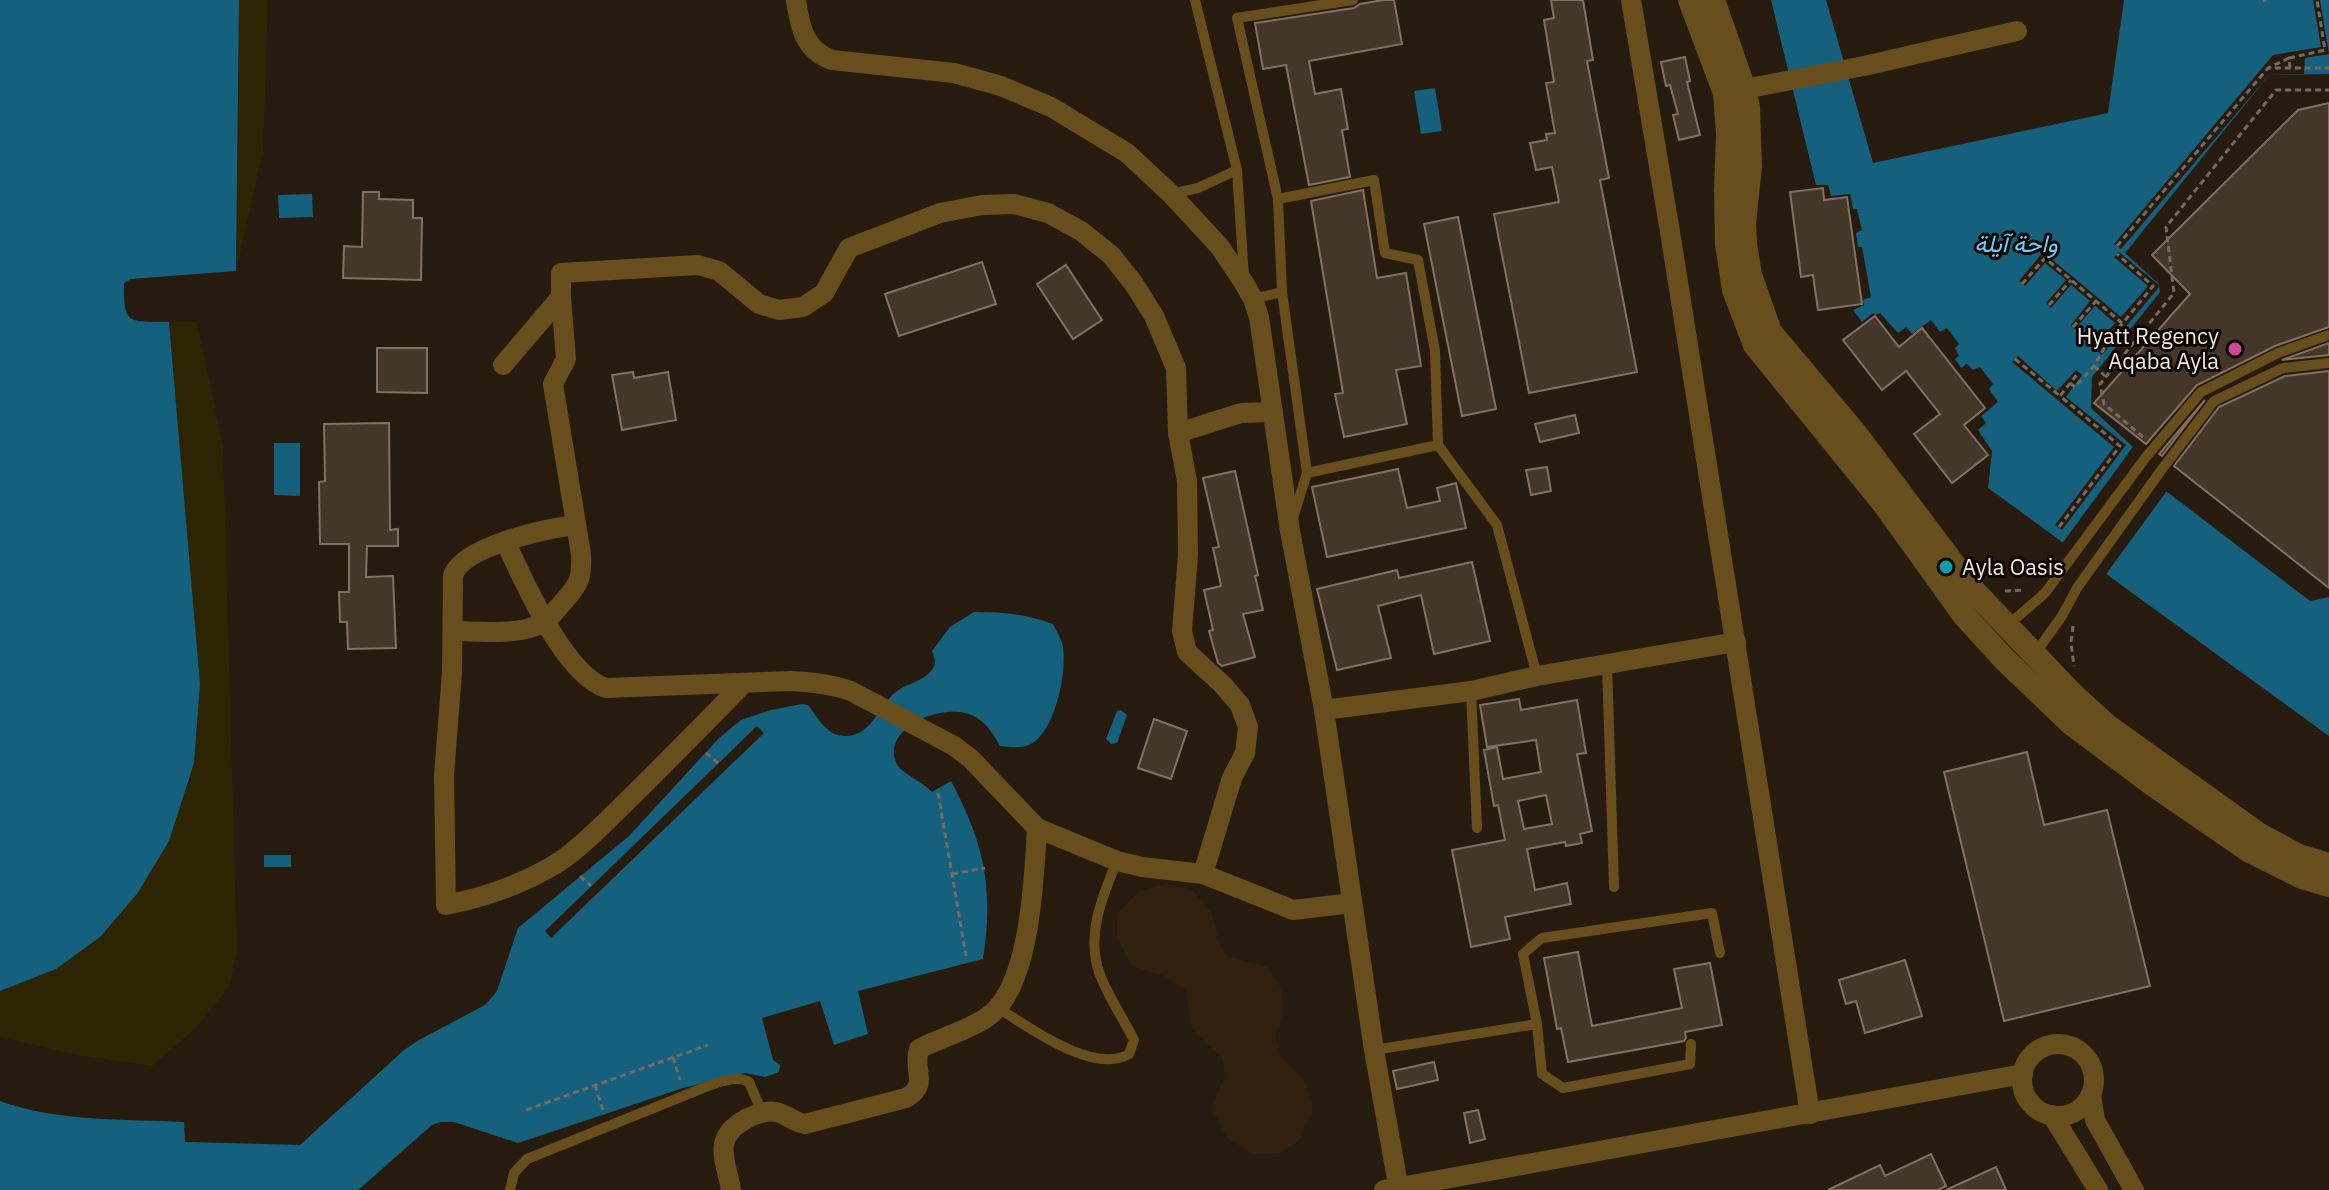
<svg xmlns="http://www.w3.org/2000/svg" width="2329" height="1190" viewBox="0 0 2329 1190" font-family="'IBM Plex Sans',Vazirmatn,sans-serif">
  <rect width="100%" height="100%" fill="#271b0f"/>
  <path fill="#301f0e" d="M1167,884l24,5 21,24 7,30 7,13 41,11 14,21 2,24 -8,25 7,21 21,20 10,28 -11,32 -21,15 -28,1 -26,-16 -15,-30 13,-33 -3,-17 -30,-29 -6,-39 -22,-14 -32,-10 -15,-29v-23l22,-23z"/>
  <g fill="#2d2403">
    <path d="M239,0h29l-5,151 -27,120z"/>
    <path d="M169,322h28l26,125 14,505 -8,34 -31,40 -46,40 -75,-11 -77,-18v-46h5l164,-150 25,-78 6,-79z"/>
  </g>
  <g fill="#15607c">
    <path d="M0,0h239l-3,271 -105,8 -7,4c-1,44 6,38 45,39l31,362 -6,79 -25,78 -32,53 -37,43 -44,32 -56,22z"/>
    <path d="M1771,0h55l47,163 235,-50 16,-113h205v74l-60,1 -144,178 34,31 1,8 -68,85 -1,31 42,39 -9,12 186,142 19,-4v139l-341,-248 4,-37 -14,-21 8,-7 -5,-7 17,-14 -9,-13 4,-5 -13,-17 -7,3 -6,-6 -6,4 -6,-9 4,-3 -4,-8 4,-4 -12,-16 -7,4 -9,-12 -19,14 -6,-7 -8,6 -18,-20 -4,2 -3,-2 -11,9 -9,-12 11,-5 -1,-5 8,-3 -9,-50h-4l-2,-14 6,-3 -5,-21h-4l-3,-15 -19,2 -3,-11h-12z"/>
    <path d="M1435,88l7,43 -21,3 -7,-43z"/>
    <path d="M312,194l1,23 -34,1 -1,-23z"/>
    <path d="M274,443h26v53l-26,-1z"/>
    <path d="M974,612c29,0 52,2 79,12 3,7 9,16 10,23 4,26 -8,84 -32,97 -10,5 -20,3 -31,2 -6,-11 -12,-21 -23,-28 -31,-20 -101,12 -79,48 6,8 24,16 34,26l19,-11c33,63 43,106 32,178l-125,32 10,43 -34,11 -14,-44 -58,17 11,42 7,5 -1,7 -14,5 -20,-4 -62,15 -165,55 -64,-21h-13l-9,3 -74,65h-358v-89c58,21 123,18 184,21l1,20 115,3 104,-95 15,-10 66,-35 12,-14 21,-63 111,-92 90,-98 22,-18 30,-10 31,-6 6,1c10,13 19,31 37,31 27,0 33,-30 51,-44 11,-9 30,-11 37,-24 4,-6 1,-11 -1,-17l18,-24z"/>
    <path d="M1121,710l6,5 -10,28 -6,1 -5,-5 11,-28z"/>
    <rect x="264" y="855" width="27" height="12"/>
  </g>
  <g fill="#271b0f">
    <path d="M2313,0h7l9,54 -24,4 -1,16 -35,1 -148,174 -7,-5 159,-189 48,-8z"/>
    <path d="M2043,252l78,65 27,-31 -34,-29 5,-5 41,34 -58,69 -8,-7 21,-25 -20,-17 -20,23 -4,-4 19,-24 -19,-16 -20,23 -5,-5 20,-23 -21,-17 -20,23 -6,-5z"/>
    <path d="M2018,356l39,35 19,-21 6,5 -16,22 60,48 -64,85 -7,-5 59,-78 -102,-85z"/>
    <path d="M2133,447l3,3 -7,8 40,30 -65,89 -43,-32z"/>
    <path d="M757,726l7,7 -213,205 -6,-7z"/>
  </g>
  <g fill="#44372a" stroke="#817163" stroke-width="2" fill-rule="evenodd">
    <path d="M1383,0h11l8,44 -93,17 6,33 26,-5 7,40 -6,1 8,47 -41,8 -23,-120 -23,4 -8,-46 99,-15 6,-4z"/>
    <path d="M1551,0h32l10,60 -6,1 22,117 -9,2 37,192 -108,21 -35,-179 65,-12 -7,-35 -16,3 -6,-27 17,-3 -1,-6 9,-1 -9,-50 8,-1 -10,-62 10,-2z"/>
    <path d="M1685,57l5,24 -3,1 13,53 -21,5 -6,-25 5,-1 -8,-29 -4,1 -5,-24z"/>
    <path d="M2329,103v224l-54,19 -78,39 -51,59 -52,-41 96,-109 -38,-39 146,-145z"/>
    <path d="M1823,188l1,12 23,-3 15,107 -44,6 -5,-35 -12,2 -11,-85z"/>
    <path d="M1363,190l14,88 29,-5 15,93 -25,4 11,54 -63,13 -9,-43 8,-1 -32,-192z"/>
    <path d="M363,192h16v7l34,1v18h9l-1,62 -78,-2 1,-32 18,1z"/>
    <path d="M1458,217l38,192 -34,7 -38,-192z"/>
    <path d="M982,262l14,42 -97,32 -14,-42z"/>
    <path d="M1066,265l36,55 -29,19 -36,-55z"/>
    <path d="M1875,316l24,31 23,-19 63,80 -21,17 24,30 -36,28 -38,-49 26,-20 -34,-43 -24,19 -39,-50z"/>
    <path d="M2329,343v12l-47,5z"/>
    <path d="M377,348h50v45l-50,-1z"/>
    <path d="M2329,371v217l-155,-122 45,-59 66,-31z"/>
    <path d="M633,372l1,6 34,-6 8,48 -54,10 -10,-55z"/>
    <path d="M2205,400l-43,56 -3,-2z"/>
    <path d="M1575,415l4,18 -39,9 -5,-18z"/>
    <path d="M389,423l1,107 8,-1v17h-31l-1,31 27,-1 3,72 -48,1 -1,-27h-7l-1,-30h10v-48h-29l-1,-62 6,-1 -1,-57z"/>
    <path d="M1547,467l4,24 -20,4 -5,-25z"/>
    <path d="M1398,469l9,39 33,-7 -3,-13 19,-5 10,45 -139,29 -15,-70z"/>
    <path d="M1235,471l23,104 -3,1 8,34 -20,4 12,43 -33,9 -4,-3 -9,-32 4,-1 -9,-40 17,-4 -8,-38 6,-1 -16,-69z"/>
    <path d="M1472,562l18,79 -56,13 -13,-59 -43,11 13,52 -54,12 -20,-81 80,-19 2,8z"/>
    <path d="M1519,699l2,11 56,-10 9,53 -9,1 15,77 -12,3 2,9 -16,3 -1,-4 -38,7 8,41 32,-7 4,21 -66,13 5,22 -39,8 -19,-97 53,-10 -7,-35 -4,1 -10,-56 13,-3 6,32 38,-7 -5,-32 -49,7 -7,-42zM1546,795l6,29 -28,5 -6,-28z"/>
    <path d="M1154,719l33,12 -16,48 -33,-11z"/>
    <path d="M2027,752l17,73 63,-15 43,176 -146,35 -60,-249z"/>
    <path d="M1578,952l14,74 90,-18 -8,-39 36,-6 12,62 -37,7 1,6 -2,3 -116,21 -7,-34 -4,1 -13,-71z"/>
    <path d="M1905,960l17,56 -57,17 -9,-32 -10,3 -7,-24z"/>
    <path d="M1434,1062l4,18 -41,9 -4,-18z"/>
    <path d="M1478,1110l7,29 -15,4 -6,-30z"/>
    <path d="M1931,1154l15,32 -8,4h-110l52,-25 5,11z"/>
    <path d="M1996,1167l10,23h-60z"/>
  </g>
  <g fill="none" stroke-linecap="round" stroke-linejoin="round">
    <g stroke="#756a60" stroke-width="3" stroke-dasharray="6 4" stroke-linecap="butt">
      <path d="M2263,1l3,-1"/>
      <path d="M2289,58l-21,10h61"/>
      <path d="M2290,68l-1,-10 36,-8 -8,-50"/>
      <path d="M2117,246l151,-178"/>
      <path d="M2022,284l23,-26 77,65"/>
      <path d="M2049,305l22,-25"/>
      <path d="M2073,327l23,-26"/>
      <path d="M2015,359l45,37"/>
      <path d="M2094,366l11,10"/>
      <path d="M2070,383l5,4 19,-21 15,-26 44,-54 -36,-32"/>
      <path d="M2143,437l-39,-33 -4,-20 74,-91 -8,-66 110,-137h53"/>
      <path d="M2059,527l61,-81 -60,-50 19,-24"/>
      <path d="M2005,591l20,-1"/>
      <path d="M2073,626l-2,17 3,23"/>
      <path d="M706,753l12,10"/>
      <path d="M938,793l28,163"/>
      <path d="M952,874l33,-6"/>
      <path d="M580,876l11,10"/>
      <path d="M673,1057l7,23"/>
      <path d="M595,1085l9,29"/>
      <path d="M526,1110l182,-65"/>
    </g>
    <g stroke="#684e1d" stroke-width="10">
      <path d="M1195,0l42,170 7,107"/>
      <path d="M1171,194l27,-6 39,-18"/>
      <path d="M1278,199l96,-19 11,73 33,7 17,91 3,94 -131,28 -14,45"/>
      <path d="M1253,299l29,-7"/>
      <path d="M1438,445l59,80 40,151"/>
      <path d="M1307,473l-25,-181 -4,-93 -41,-181 116,-18"/>
      <path d="M2007,626l38,-33 101,-136 55,-65 77,-39 51,-18"/>
      <path d="M2034,655l28,-39 15,-28 85,-119 52,-68 69,-33 46,-5"/>
      <path d="M1607,664l7,223"/>
      <path d="M1471,691l6,137"/>
      <path d="M998,1008c31,19 95,67 131,46l5,-14c-11,-22 -27,-45 -35,-68 -13,-38 4,-77 18,-111"/>
      <path d="M1691,1044l-1,20 -127,24 -21,-14 -5,-50 -14,-70 19,-16 170,-25 8,40"/>
      <path d="M1374,1050l163,-26"/>
      <path d="M510,1190l4,-17 13,-14 181,-73c13,-4 28,-11 41,-4l13,30"/>
    </g>
    <g stroke="#684e1d" stroke-width="20">
      <path d="M796,0c4,27 8,50 36,60l122,13 47,13 50,21 76,46 44,41 49,53 24,36 9,16 6,18 31,214 34,179 50,340 25,140"/>
      <path d="M1631,0l39,232 140,882"/>
      <path d="M1729,92l135,-26 153,-35"/>
      <path d="M503,365l58,-68v-24l137,-8 21,6 40,33 20,6 24,-3 21,-14 25,-45 91,-35 42,-8 32,-1 34,9 33,18 30,24 23,29 20,32 22,52 2,65 9,48 1,74 -6,76 5,21 36,33 17,20 8,22 -3,26 -13,25 -29,96 -61,-7 -25,-6 -80,-33c-3,49 -6,161 -51,190 -20,13 -46,20 -67,31 -7,21 11,35 -13,49l-101,26c-11,-1 -18,-10 -29,-12 -10,-2 -20,2 -30,7 -34,19 -21,38 -15,71"/>
      <path d="M1178,433l63,-20 32,-1"/>
      <path d="M575,525c-30,4 -111,21 -122,50l-1,97 -8,103 2,130c40,-8 78,-21 113,-43 24,-16 44,-38 64,-57 41,-40 81,-81 121,-122"/>
      <path d="M505,541c18,38 59,134 101,147l185,-7c22,1 40,3 60,10l103,55 16,12 67,70"/>
      <path d="M453,631c25,0 68,5 89,-8 9,-5 16,-16 23,-23 15,-17 17,-23 16,-46l-28,-170 13,-25 -5,-62"/>
      <path d="M1324,710l147,-19 66,-15 199,-34"/>
      <path d="M1203,874l90,36 59,-7"/>
      <circle cx="2058" cy="1080" r="36"/>
      <path d="M2091,1095l4,25 39,70"/>
      <path d="M2052,1115l46,75"/>
      <path d="M1384,1190l639,-116"/>
    </g>
    <g stroke="#684e1d" stroke-width="24">
      <path d="M1690,0l35,93 3,41 -2,57 1,53 7,46 21,55 130,160 79,110 40,44 68,65 79,59 99,68 52,26 27,8"/>
      <path d="M1713,0l31,89 4,18 2,60 -6,56 1,21 5,31 20,57 85,101 117,156 101,106 33,30 152,109 41,22 30,9"/>
    </g>
  </g>
  <circle fill="#d1479c" stroke="#0c0704" stroke-width="3" cx="2235" cy="349" r="8"/>
  <circle fill="#0f9aa8" stroke="#0c0704" stroke-width="3" cx="1946" cy="567" r="8"/>
  <g text-anchor="middle" stroke-width="6" stroke-linejoin="round" paint-order="stroke">
    <g font-size="22" fill="#f1e9e1" stroke="#0c0704" text-anchor="end">
      <text x="2219" y="344">Hyatt Regency<tspan x="2219" dy="25">Aqaba Ayla</tspan></text>
      <text x="1962" y="575" text-anchor="start">Ayla Oasis</text>
    </g>
    <g font-size="24" font-style="italic" fill="#6ecbf5" stroke="#0c0704">
      <text x="2016" y="252">واحة آيلة</text>
    </g>
  </g>
</svg>
